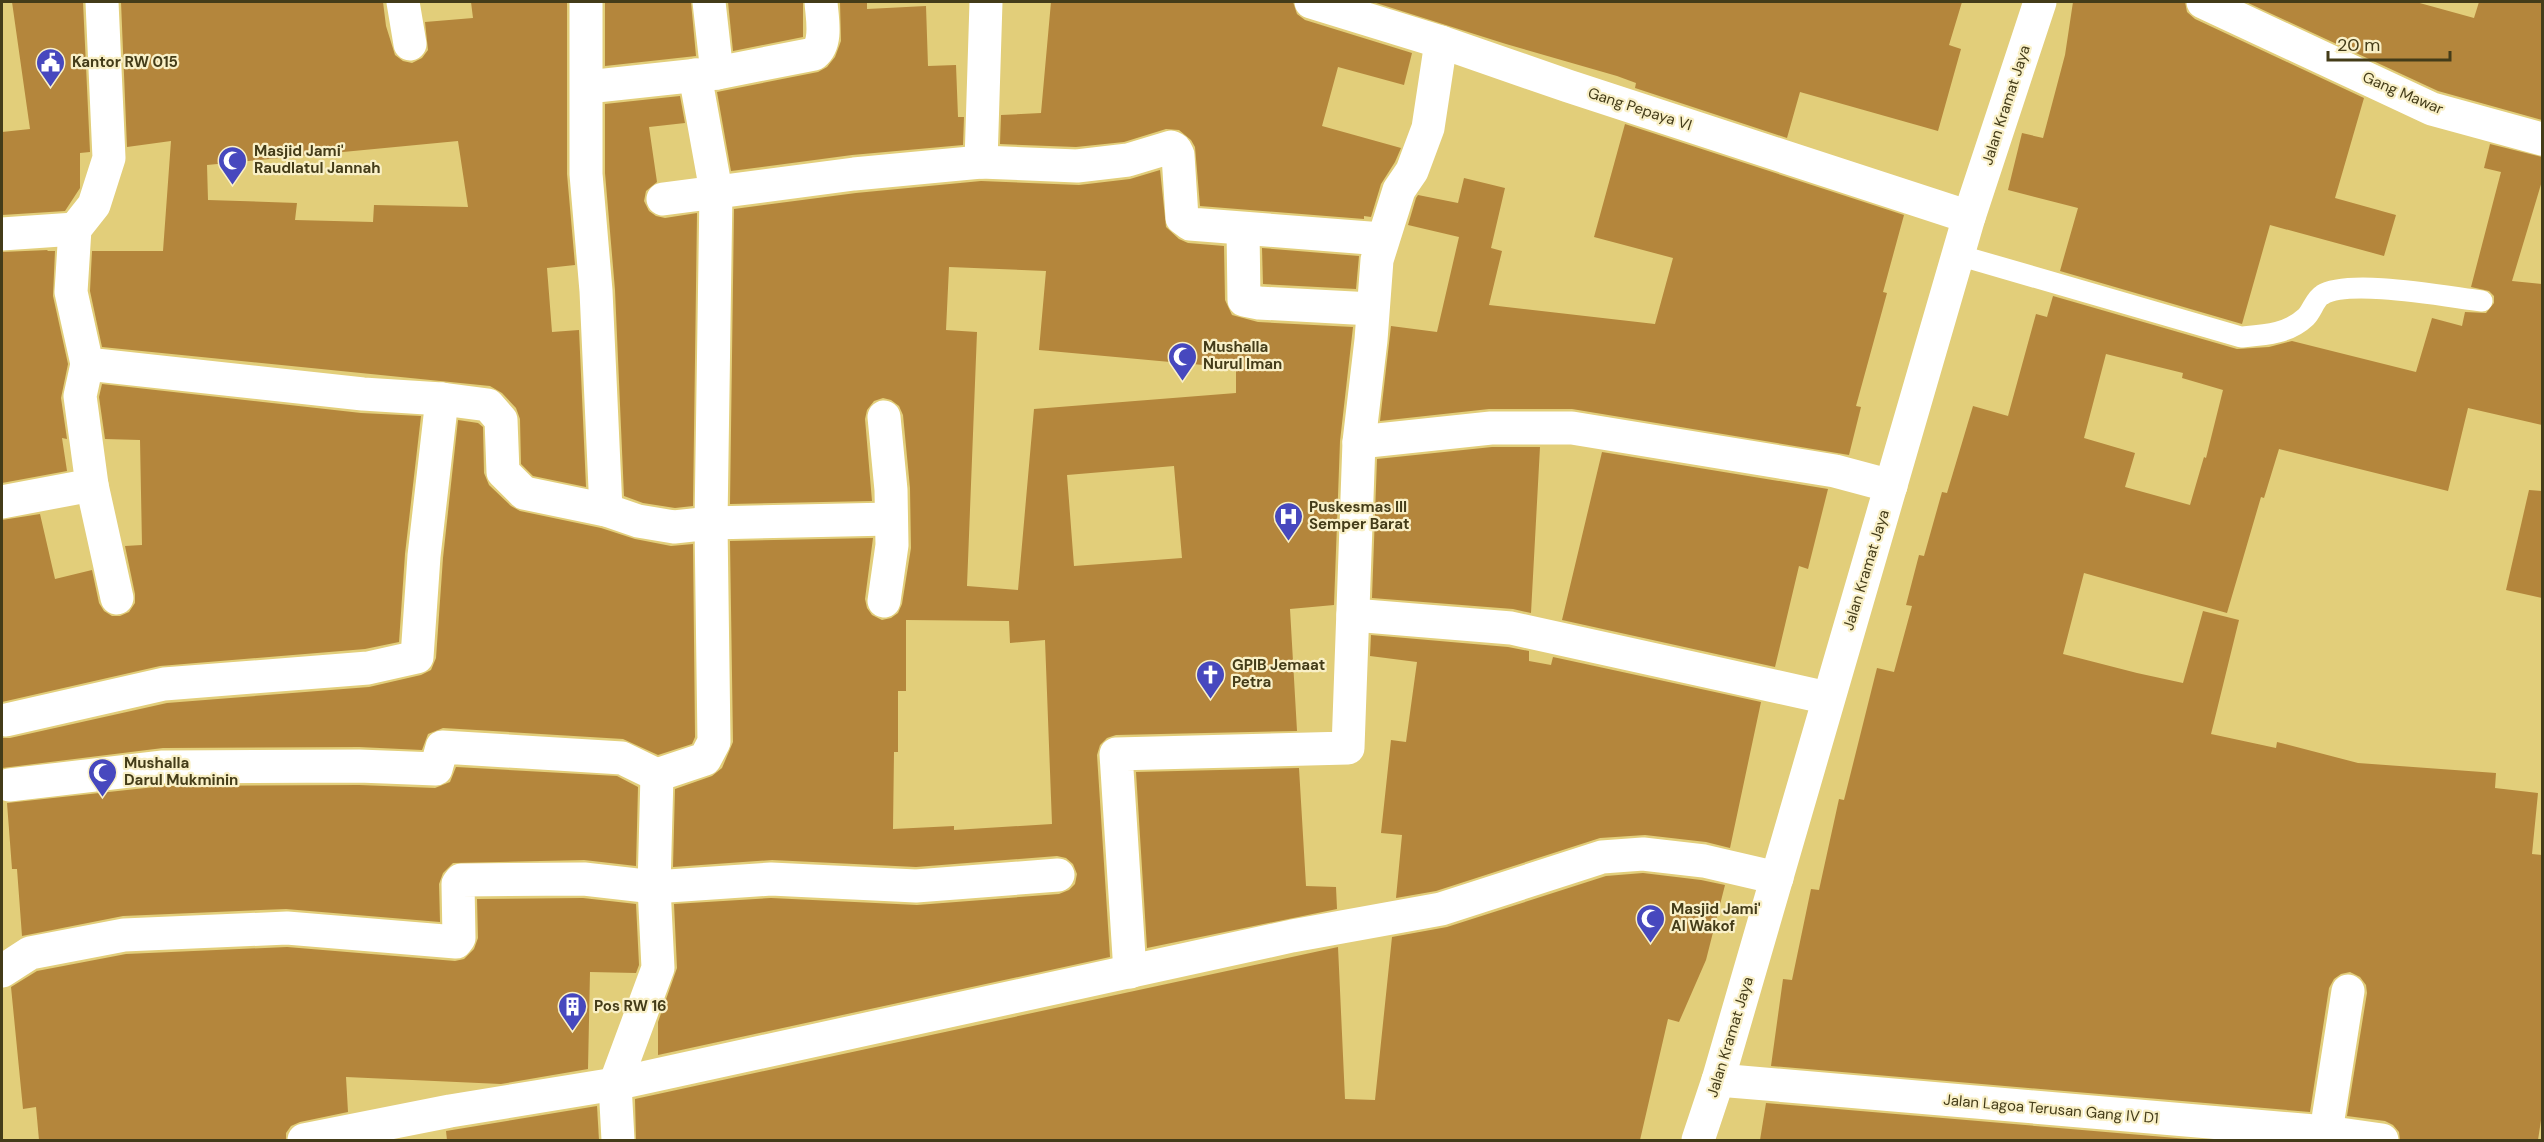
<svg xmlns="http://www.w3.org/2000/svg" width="2544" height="1142" viewBox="0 0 2544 1142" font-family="'DM Sans',sans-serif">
  <rect width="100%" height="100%" fill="#e2ce7a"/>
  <g fill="#b4863c" fill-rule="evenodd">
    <path d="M12,2h71l7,150 -10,1v35l-15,23 -63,4v-83l28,-3z"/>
    <path d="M121,2h262l3,24 9,29 8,6 9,2 10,-5 6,-8 -3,-28 48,-4 -2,-16h96v172l8,91 -28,3 5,64 27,-2 7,157 -53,-11 -12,-12 -1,-45 -4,-11 -14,-15 -12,-7 -388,-39 -12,-56 2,-40h71l8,-110 -44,6zM458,141l10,66 -94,-2 -1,17 -78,-2 2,-17 -89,-3 -1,-35z"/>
    <path d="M605,2h86l5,54 -91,10z"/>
    <path d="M728,2h75v35l-70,14z"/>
    <path d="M840,2h27v7l59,-3 2,60 28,-1 2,52h6l-1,28 -111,10 -121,16 -14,-79 101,-20 9,-5 8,-10 6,-16z"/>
    <path d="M1051,2h242l4,12 8,6 107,33 -8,32 -66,-18 -16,59 79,22 -6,14 -14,22 -10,33 -7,-1v3l-164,-13 -5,-59 -4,-7 -12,-10 -13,-1 -42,13 -48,5 -76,-3 1,-29 40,-2z"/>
    <path d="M1373,2h589l-13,43 12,4 -23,82 -138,-39 -13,46 -152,-50 1,-5 -19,-7 -111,-32z"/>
    <path d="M2073,2h112l2,10 8,7 169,79 -29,100 61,17 -12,41 -114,-31 -28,99 -182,-53 18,-63 -70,-18 14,-57 21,5 22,-83z"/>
    <path d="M2246,2h170l58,16 5,-16h63v118l-104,-29z"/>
    <path d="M680,96l5,27 -36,4 8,55 -11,9 -2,10 5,10 7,5 9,2 32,-5 -4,293 -18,2 -32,-5 -19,-7 -9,-206 -10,-117v-69z"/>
    <path d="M1625,124l279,91 -21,77 4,1 -31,113 5,1 -12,48 -277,-46h-83l-109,12 11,-95 46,6 22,-95 -51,-12 8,-27 2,-3 40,8 6,-25 41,10 -14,60 11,3 -13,54 166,19 18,-66 -79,-21z"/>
    <path d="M2490,144l52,13v24l-30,100 30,3v141l-74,-17 -20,83 -169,-42 -15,49 -3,-1 -34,116 -143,-40 -21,81 74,19 46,10 20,-72 36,9 -28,114 65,14 1,-6 81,21 138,10 -1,15 43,5 -6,61 10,1v259l-4,26h-138l-1,-8 -6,-7 -8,-4 -38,-5 20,-123 -1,-8 -6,-8 -10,-5 -9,2 -7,5 -5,9 -19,124 -539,-46 12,-87 9,1 19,-91 8,1 20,-91 5,1 33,-132 17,4 18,-66 -6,-1 13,-50 5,1 18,-64 5,1 26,-87 35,10 28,-102 11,3 6,-21 184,53 32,-2 23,-6 124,31 16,-54 30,8 3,-14 21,1 8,-10v-7l-5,-5 -18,-4 30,-115 -17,-4zM2106,354l77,19 -1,5 41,12 -17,68 -2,-1 -14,48 -65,-18 10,-34 -51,-15z"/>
    <path d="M1160,170l6,57 13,12 9,4 36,3 1,54 7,15 26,7 95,5 -13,114 -6,164 -44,4 7,122 -181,4 -9,3 -7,7 -3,10 13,202 -452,98v-33l19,-54 -3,-64 97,-6 146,7 142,-11 10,-4 6,-6 2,-10 -4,-10 -7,-6 -9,-2 -141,11 -144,-7 -99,7 2,-78 37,-13 10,-8 11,-26 -3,-201 143,-3 -8,61 2,9 5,7 10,5 9,-2 7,-5 4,-9 9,-56 -1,-60 -7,-73 -4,-9 -8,-6 -8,-2 -9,3 -7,9 -2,9 7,82 -142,3 4,-295 122,-16 125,-12 98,4 51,-6zM949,267l97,4 -7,79 197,18v25l-202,16 -16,181 -51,-4 10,-254 -31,-2zM1174,466l8,92 -108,8 -7,-91zM906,620l103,1 1,22 35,-3 7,184 -98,6v-4l-61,3 1,-77h4v-61h8z"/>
    <path d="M1262,248l97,8 -3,33 -93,-5z"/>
    <path d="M48,250l-1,1h8l-2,45 15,68 -7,34 6,41 -5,-1 5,33 -65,12v-231z"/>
    <path d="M102,384l259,29 60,3 -16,138 -6,88 -34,7 -205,17 -158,36v-182l38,-6 15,65 37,-9 7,33 5,8 8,5h8l9,-4 6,-9v-9l-10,-48 17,-1 -2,-105 -35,-1 -6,-42z"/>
    <path d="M458,420l20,3 5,4 1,46 5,12 22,21 9,5 81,17 34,11 36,7 22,-2 2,193 -3,7 -34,11 -35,-16 -180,-11 -15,6 -6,16 -63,-3 -196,1 -161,20v-30h8l157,-35 202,-16 52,-12 10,-5 5,-12 7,-100z"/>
    <path d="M1492,447h48l-9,166 -18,-4 -141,-11 5,-139z"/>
    <path d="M1602,452l226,37 -20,80 -9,-3 -24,101 -213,-47z"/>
    <path d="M2529,490l13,1v107l-36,-8z"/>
    <path d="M1371,635l137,12 21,4v10l22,4 2,-8 208,45 -31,146 -24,-6 -61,-7 -45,3 -164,53 -40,7 6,-63 -21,-2 10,-93 15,2 11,-80 -47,-6z"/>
    <path d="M456,767l161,9 21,11 -2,79 -52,-6 -131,3 -10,10 -4,11 1,38 -154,-13 -163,7 -101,20 -5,-67h-5l-5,-66 157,-17 195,-1 76,3 15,-6z"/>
    <path d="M1299,768l7,118 30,1 1,22 -190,39 -11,-176z"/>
    <path d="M1643,873l58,7 24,5 -19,75 -27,62 -11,-3 -28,121h-1004l-1,-41 703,-152 7,152 30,1 17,-163 55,-10 159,-51z"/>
    <path d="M583,898l53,6 3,61 -3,8 -46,-1 -2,97 -87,15 -155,-7 2,35 -48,10 -9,4 -5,7v7h-247l-3,-33 -13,2 -12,-122 26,-16 89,-17 161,-7 168,14 9,-2 10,-10 4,-11 -1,-39z"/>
    <path d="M1766,1103l422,36 -428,1z"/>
    <path d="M597,1106l2,34h-152l-1,-9z"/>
  </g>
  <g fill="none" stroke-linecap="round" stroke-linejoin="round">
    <path stroke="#fff" stroke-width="21" d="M1958,255l283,82c24,-2 47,-3 65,-20 6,-6 9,-18 16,-22 27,-17 126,2 160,6"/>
    <g stroke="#fff" stroke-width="33">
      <path d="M102,2l7,156 -15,47 -19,24 -4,63 16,72 276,30 79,5 46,6 13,15 2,52 21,21 82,17 32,11 36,6 37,-4 3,219 -9,17 -48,16 -3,112 4,81 -43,116 3,56"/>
      <path d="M403,2l7,42"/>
      <path d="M586,2v172l10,117 10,219"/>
      <path d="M1311,2l130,40 127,44 401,131"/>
      <path d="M2203,2l229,107 110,30"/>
      <path d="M717,73l97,-19c14,-11 8,-36 7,-52"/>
      <path d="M695,75l21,116 -5,332 180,-4"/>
      <path d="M587,87l130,-14 -8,-71"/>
      <path d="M981,162l5,-160"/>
      <path d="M663,199l191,-25 127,-12 96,4 51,-6 43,-13 4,2 3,6 4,63 8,6 192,15"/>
      <path d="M1243,229l1,71 15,3 113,6"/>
      <path d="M2,234l73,-5"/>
      <path d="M1359,442l12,-102 6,-80 22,-70 13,-19 16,-43 13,-86"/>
      <path d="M92,485l25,113"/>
      <path d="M2,502l90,-17 -12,-89 7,-32"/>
      <path d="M884,601l8,-56 -1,-55 -7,-73"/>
      <path d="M1353,615l158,13 317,70"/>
      <path d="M6,720l158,-36 204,-16 49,-11 7,-101 18,-157"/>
      <path d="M9,785l154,-18 196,-1 77,3 6,-22 180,11 35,17"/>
      <path d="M2,971l28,-18 94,-18 163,-7 169,14 3,-4 -1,-54 3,-4 123,-1 70,8 117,-8 145,7 142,-11"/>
      <path d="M1130,972l-14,-218 232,-6 11,-306 132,-14h81l263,43 56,15"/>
      <path d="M1718,1080l608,52 56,8"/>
      <path d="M2326,1132l22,-141"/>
      <path d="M304,1140l146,-29 165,-27 677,-148 149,-27 161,-52 41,-3 61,7 73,17"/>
    </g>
    <path stroke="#fff" stroke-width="33" d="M1698,1140l20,-60 251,-863 71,-215"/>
  </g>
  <defs>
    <symbol id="civic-pin" viewBox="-11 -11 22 30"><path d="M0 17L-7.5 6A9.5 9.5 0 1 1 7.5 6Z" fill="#4748be" stroke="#f9f0c7"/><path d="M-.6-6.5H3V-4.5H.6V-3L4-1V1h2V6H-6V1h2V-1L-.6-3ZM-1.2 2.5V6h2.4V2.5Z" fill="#fff"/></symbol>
    <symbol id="mosque-pin" viewBox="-11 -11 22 30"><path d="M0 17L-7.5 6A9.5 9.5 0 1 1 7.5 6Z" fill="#4748be" stroke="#f9f0c7"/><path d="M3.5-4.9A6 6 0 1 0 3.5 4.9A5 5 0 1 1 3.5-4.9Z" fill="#fff"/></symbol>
    <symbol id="hospital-pin" viewBox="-11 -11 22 30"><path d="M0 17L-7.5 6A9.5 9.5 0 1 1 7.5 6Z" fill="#4748be" stroke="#f9f0c7"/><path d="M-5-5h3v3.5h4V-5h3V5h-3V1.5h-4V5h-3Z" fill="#fff"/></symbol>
    <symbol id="church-pin" viewBox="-11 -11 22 30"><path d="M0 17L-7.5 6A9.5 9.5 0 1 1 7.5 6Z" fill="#4748be" stroke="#f9f0c7"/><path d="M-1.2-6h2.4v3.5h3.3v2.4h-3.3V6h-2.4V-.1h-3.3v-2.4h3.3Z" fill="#fff"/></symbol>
    <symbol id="building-pin" viewBox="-11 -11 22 30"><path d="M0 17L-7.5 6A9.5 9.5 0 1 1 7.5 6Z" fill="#4748be" stroke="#f9f0c7"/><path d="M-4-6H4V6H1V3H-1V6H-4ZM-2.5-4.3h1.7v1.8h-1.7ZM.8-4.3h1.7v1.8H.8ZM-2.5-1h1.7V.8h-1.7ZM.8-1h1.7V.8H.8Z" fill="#fff"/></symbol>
  </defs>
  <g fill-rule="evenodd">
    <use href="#civic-pin" x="34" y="46" width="33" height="45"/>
    <use href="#mosque-pin" x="216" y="144" width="33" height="45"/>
    <use href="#mosque-pin" x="1166" y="340" width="33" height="45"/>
    <use href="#hospital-pin" x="1272" y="500" width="33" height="45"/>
    <use href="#church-pin" x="1194" y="658" width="33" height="45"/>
    <use href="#mosque-pin" x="86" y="756" width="33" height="45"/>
    <use href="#mosque-pin" x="1634" y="902" width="33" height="45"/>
    <use href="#building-pin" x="556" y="990" width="33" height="45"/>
  </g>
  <g text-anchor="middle" stroke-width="4.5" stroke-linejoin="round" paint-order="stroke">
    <g font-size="15" font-weight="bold" fill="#443c19" stroke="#f9f0c7" text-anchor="start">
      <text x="72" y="67">Kantor RW 015</text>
      <text x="254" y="156">Masjid Jami'<tspan x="254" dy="17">Raudlatul Jannah</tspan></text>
      <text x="1203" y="352">Mushalla<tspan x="1203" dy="17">Nurul Iman</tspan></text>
      <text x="1309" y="512">Puskesmas III<tspan x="1309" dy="17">Semper Barat</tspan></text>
      <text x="1232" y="670">GPIB Jemaat<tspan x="1232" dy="17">Petra</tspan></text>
      <text x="124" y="768">Mushalla<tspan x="124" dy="17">Darul Mukminin</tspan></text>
      <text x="1671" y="914">Masjid Jami'<tspan x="1671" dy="17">Al Wakof</tspan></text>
      <text x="594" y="1011">Pos RW 16</text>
    </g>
    <g font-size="15" fill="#443c19" stroke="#f9f0c7">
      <text transform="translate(2403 93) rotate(23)" y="5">Gang Mawar</text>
      <text transform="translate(2006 105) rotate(-72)" y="5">Jalan Kramat Jaya</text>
      <text transform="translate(1640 109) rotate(18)" y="5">Gang Pepaya VI</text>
      <text transform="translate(1866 570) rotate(-73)" y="5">Jalan Kramat Jaya</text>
      <text transform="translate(1730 1037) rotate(-73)" y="5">Jalan Kramat Jaya</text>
      <text transform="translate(2051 1109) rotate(5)" y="5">Jalan Lagoa Terusan Gang IV D1</text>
    </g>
  </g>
  <rect width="2544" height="1142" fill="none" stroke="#443c19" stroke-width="6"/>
  <path d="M2328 51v9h122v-9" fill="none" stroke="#443c19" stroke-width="3"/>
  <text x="2337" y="51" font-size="18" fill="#443c19" stroke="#f9f0c7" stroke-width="4.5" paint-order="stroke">20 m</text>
</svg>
